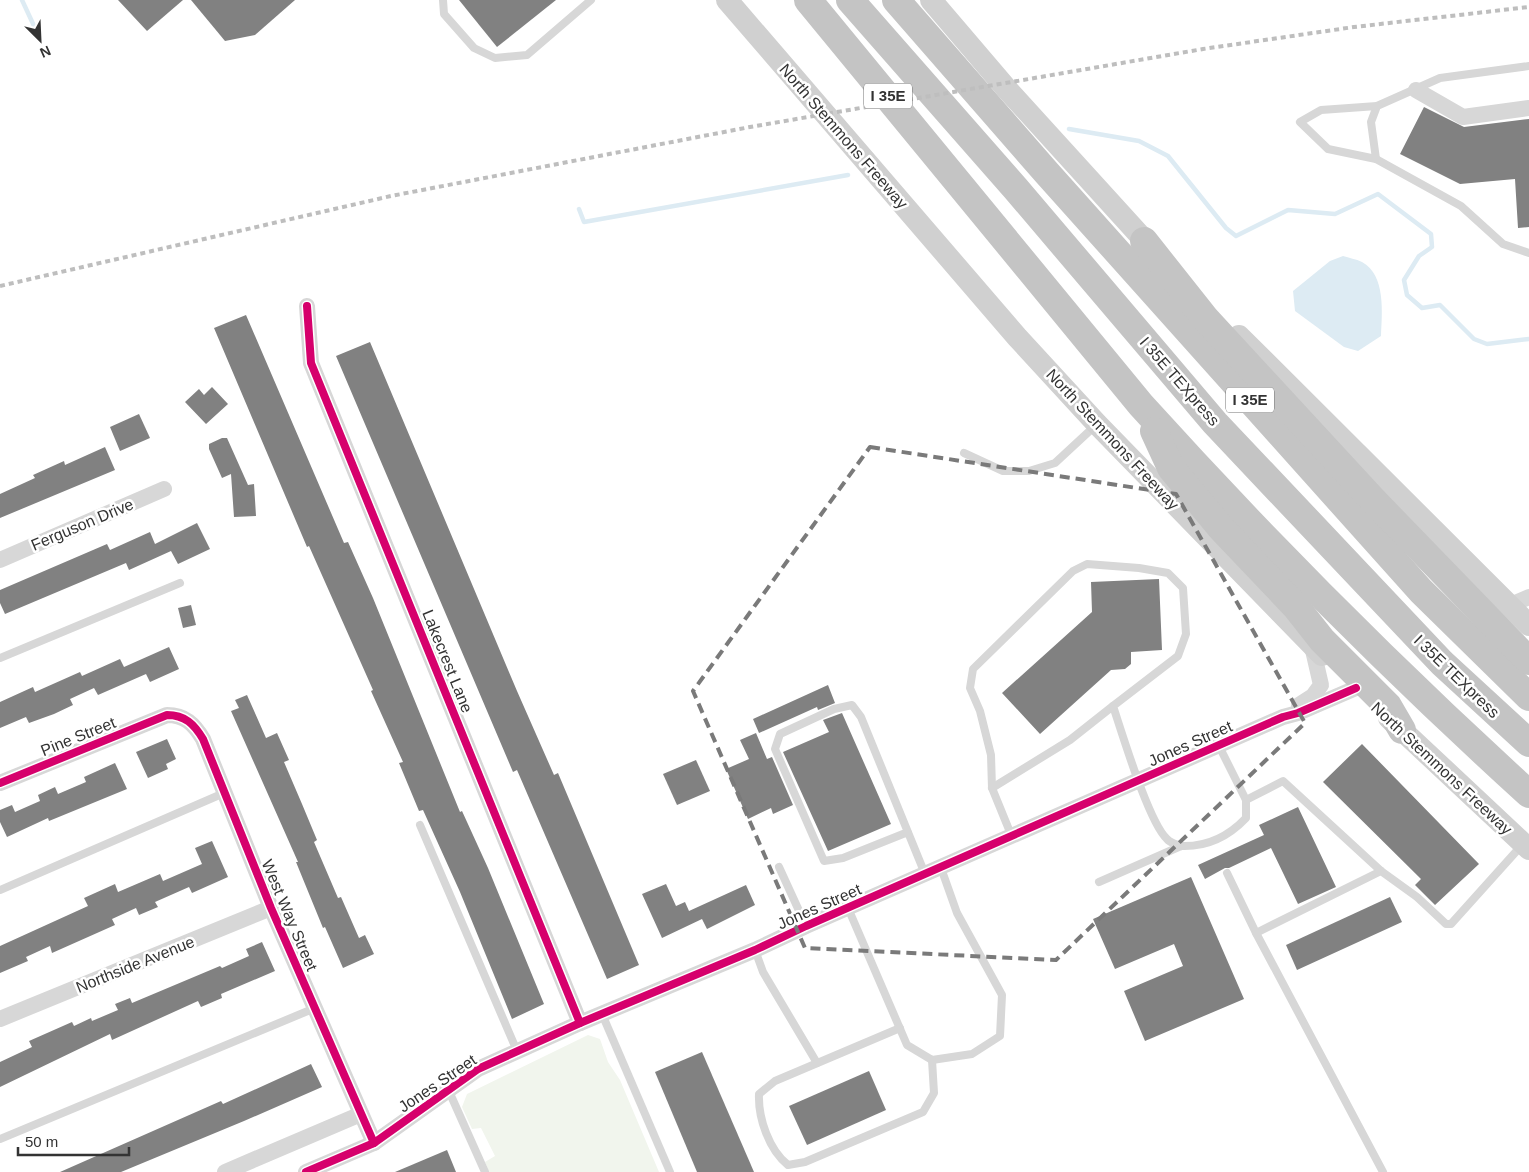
<svg xmlns="http://www.w3.org/2000/svg" width="1529" height="1172" viewBox="0 0 1529 1172" font-family="Arial,sans-serif">
  <rect width="100%" height="100%" fill="#fff"/>
  <path fill="#f1f5ed" d="M588,1035l12,4 8,23 12,18 39,92h-170l-4,-10 10,-6 -14,-28 -9,1 -10,-22 5,-13z"/>
  <path fill="#ddebf3" d="M1343,256c6,2 13,3 19,6 24,13 20,51 19,74l-23,15 -14,-4 -49,-36 -2,-20 37,-30z"/>
  <g fill="none" stroke-linecap="round" stroke-linejoin="round">
    <g stroke="#ddebf3" stroke-width="4.5">
      <path d="M22,0l19,41"/>
      <path d="M1069,129l70,12 29,15 58,72 10,8 52,-26 47,4 43,-20 53,40 1,13 -13,9 -15,24 3,15 15,13 18,-3 34,34 13,5 42,-5"/>
      <path d="M579,209l5,13 264,-47"/>
    </g>
  </g>
  <g fill="#818181">
    <path d="M118,0h65l-36,31z"/>
    <path d="M191,0h104l-40,35 -30,6z"/>
    <path d="M459,0h97l-59,47z"/>
    <path d="M1424,107l40,20 65,-8v108l-11,1 -3,-49 -55,5 -60,-30z"/>
    <path d="M246,315l98,228 4,-1 25,56 87,214 2,-1 26,57 56,136 -32,15 -52,-127 -37,-82 -4,1 -20,-48 4,-1 -32,-71 2,-1 -64,-144 -2,1 -93,-219z"/>
    <path d="M370,342l147,349 37,84 4,-2 81,192 -32,14 -90,-209 -4,2 -177,-416z"/>
    <path d="M212,387l16,17 -22,20 -21,-22 14,-13 5,6z"/>
    <path d="M139,414l11,24 -30,13 -10,-24z"/>
    <path d="M222,438h5l21,47 6,-1 2,32 -22,1 -3,-43 -9,4 -13,-29v-5z"/>
    <path d="M105,447l10,23 -115,48v-24l35,-16 -2,-3 31,-14 1,4z"/>
    <path d="M197,523l13,26 -32,15 -7,-13 -42,19 -3,-7 -121,51 -5,-11v-13l107,-46 3,6 40,-18 5,12z"/>
    <path d="M1159,579l3,71 -31,2v12l-6,5 -14,1 -71,64 -38,-41 90,-81 -1,-30z"/>
    <path d="M191,605l5,20 -13,3 -5,-20z"/>
    <path d="M169,647l10,22 -29,13 -4,-8 -48,21 -4,-7 -24,11 3,6 -19,9 -25,9 -3,-6 -26,11v-26l33,-15 2,5 45,-20 2,4 38,-17 4,8z"/>
    <path d="M828,685l7,18 -17,7 -1,-3 -58,26 -6,-14z"/>
    <path d="M247,695l19,43 11,-5 12,27 -5,2 18,42 15,36 -3,2 24,56 3,-1 18,41 6,-3 9,19 -31,14 -18,-41 -2,1 -27,-66h2l-67,-151 8,-3 -4,-8z"/>
    <path d="M842,713l49,111 -63,27 -45,-99 46,-20 -6,-12z"/>
    <path d="M756,733l11,26 5,-2 21,48 -20,9 -2,-6 -23,11 -22,-50 23,-10 -9,-19z"/>
    <path d="M167,739l9,20 -10,5 2,5 -20,9 -12,-26z"/>
    <path d="M1362,744l117,120 -44,41 -20,-20 6,-6 -98,-97z"/>
    <path d="M696,760l14,31 -33,14 -14,-31z"/>
    <path d="M115,763l12,26 -78,32 -1,-3 -41,19 -7,-15v-12l12,-5 3,7 25,-11 -2,-6 17,-8 3,7 28,-12 -2,-5z"/>
    <path d="M1298,807l38,80 -38,17 -27,-56 -42,20h-4l-20,11 -7,-14 66,-30 -5,-10z"/>
    <path d="M212,841l16,36 -36,16 -3,-6 -34,15 3,5 -19,8 -3,-7 -24,11 3,6 -63,28 -2,-7 -24,11 2,4 -28,12v-27l88,-40 -4,-8 31,-14 3,8 42,-18 3,7 39,-17 -7,-16z"/>
    <path d="M1191,877l53,122 -99,42 -21,-50 59,-25 -9,-22 -59,25 -22,-50z"/>
    <path d="M666,884l10,22 9,-4 4,9 57,-26 9,20 -48,24 -5,-10 -40,19 -20,-44z"/>
    <path d="M1390,897l12,25 -105,48 -11,-25z"/>
    <path d="M262,942l13,29 -54,23 1,4 -21,9 -3,-6 -86,39 -2,-6 -110,53v-25l32,-15 -3,-6 43,-19 2,4 17,-8 1,3 26,-11 -3,-6 15,-6 2,5 88,-37 2,2 27,-12 -3,-7z"/>
    <path d="M702,1052l52,120h-57l-42,-100z"/>
    <path d="M311,1064l11,23 -78,34 -123,51h-61l161,-71 2,3z"/>
    <path d="M869,1071l17,39 -79,35 -18,-39z"/>
    <path d="M447,1150l9,22h-61z"/>
  </g>
  <g fill="none" stroke-linecap="round" stroke-linejoin="round">
    <g stroke="#d7d7d7" stroke-width="8">
      <path d="M443,0l1,14 30,34 21,10 32,-3 64,-55"/>
      <path d="M1529,66l-89,12 -63,28 -6,16 5,37 85,47 42,38 26,9"/>
      <path d="M1376,159l-48,-10 -28,-27 21,-12 56,-4"/>
      <path d="M964,453l39,18h26l26,-8 41,-38"/>
      <path d="M0,658l180,-75"/>
      <path d="M992,788l78,-48 43,-34"/>
      <path d="M1246,800l37,-19 98,90 36,26 29,27h5l71,-79"/>
      <path d="M420,825l97,226"/>
      <path d="M908,832l-65,26 -19,3 -49,-112 5,-15 54,-25 18,-4 9,12 64,157"/>
      <path d="M1012,837l-20,-49 -1,-33 -11,-44 -10,-23 3,-19 100,-98 14,-7 52,4 29,5 15,15 3,46 -8,22 -65,50c9,27 36,117 54,133 3,4 9,5 14,7"/>
      <path d="M779,867l27,59"/>
      <path d="M1227,873l29,60 125,-62"/>
      <path d="M1099,882l82,-36c25,1 47,-9 65,-28v-18l-27,-54"/>
      <path d="M0,890l224,-97"/>
      <path d="M848,908l59,137 25,15 40,-6 28,-18 2,-41 -45,-82 -16,-45"/>
      <path d="M1256,933l127,239"/>
      <path d="M755,950l8,22 54,91"/>
      <path d="M602,1014l68,158"/>
      <path d="M900,1028l-125,53 -16,13c-1,24 10,56 29,71l17,-3 118,-50 11,-19 -2,-33"/>
      <path d="M448,1089l37,83"/>
      <path d="M0,1139l315,-131"/>
    </g>
    <g stroke="#d7d7d7" stroke-width="16">
      <path d="M1416,90l47,27 66,-9"/>
      <path d="M307,306l4,57 269,660"/>
      <path d="M0,560l164,-71"/>
      <path d="M1508,606l21,-9"/>
      <path d="M1299,705l14,-9 8,-11 -9,-39"/>
      <path d="M0,783l167,-68c18,0 27,9 36,24l68,169 103,235"/>
      <path d="M0,1019l271,-111"/>
      <path d="M225,1172l136,-58"/>
      <path d="M306,1172l68,-29 104,-74 102,-46 175,-73 51,-24 477,-209 15,-4 58,-25"/>
    </g>
    <g stroke="#d0d0d0" stroke-width="22">
      <path d="M727,0l290,337 80,87 225,231"/>
      <path d="M931,0l75,88 149,164"/>
      <path d="M1239,336l290,289"/>
      <path d="M1389,718l140,131"/>
    </g>
    <g stroke="#c4c4c4" stroke-width="28">
      <path d="M808,0l333,405c123,136 252,265 388,389"/>
      <path d="M850,0l166,189 199,234 227,240 87,80"/>
      <path d="M896,0l150,172 375,419 108,106"/>
      <path d="M1144,241l61,77 169,183 155,160"/>
      <path d="M1154,431l17,37 50,60 75,79 26,33 66,66 14,24"/>
    </g>
    <path stroke="#bebebe" stroke-width="4" stroke-dasharray="5 4" stroke-linecap="butt" d="M0,286l391,-90 359,-69 453,-78 151,-22 175,-20"/>
    <defs>
      <g id="cycleway">
        <path d="M307,306l4,57 269,660"/>
        <path d="M0,783l167,-68c18,0 27,9 36,24l68,169 103,235"/>
        <path d="M306,1172l68,-29 104,-74 102,-46 175,-73 51,-24 477,-209 15,-4 58,-25"/>
      </g>
    </defs>
    <use href="#cycleway" stroke="#fff" stroke-width="11"/>
    <use href="#cycleway" stroke="#d6006c" stroke-width="8"/>
  </g>
  <path fill="none" stroke="#7a7a7a" stroke-width="4" stroke-dasharray="10 6" stroke-linejoin="round" d="M870,447l306,47 129,229 -249,237 -251,-12 -112,-257z"/>
  <g text-anchor="middle" stroke-width="5" stroke-linejoin="round" paint-order="stroke">
    <g fill="#fff" stroke="#707070" stroke-width="1">
      <rect x="864" y="83.5" width="48" height="25" rx="4"/>
      <rect x="1226" y="387.5" width="48" height="25" rx="4"/>
    </g>
    <g font-size="15" font-weight="bold" fill="#333">
      <text x="888" y="101">I 35E</text>
      <text x="1250" y="405">I 35E</text>
    </g>
    <g font-size="16" fill="#333" stroke="#fff">
      <text transform="translate(844 136) rotate(49)" y="6">North Stemmons Freeway</text>
      <text transform="translate(1180 381) rotate(49)" y="6">I 35E TEXpress</text>
      <text transform="translate(1113 439) rotate(47)" y="6">North Stemmons Freeway</text>
      <text transform="translate(82 524) rotate(-23)" y="6">Ferguson Drive</text>
      <text transform="translate(448 661) rotate(68)" y="6">Lakecrest Lane</text>
      <text transform="translate(1457 676) rotate(44)" y="6">I 35E TEXpress</text>
      <text transform="translate(78 736) rotate(-22)" y="6">Pine Street</text>
      <text transform="translate(1190 743) rotate(-24)" y="6">Jones Street</text>
      <text transform="translate(1442 768) rotate(43)" y="6">North Stemmons Freeway</text>
      <text transform="translate(819 906) rotate(-24)" y="6">Jones Street</text>
      <text transform="translate(290 915) rotate(67)" y="6">West Way Street</text>
      <text transform="translate(135 964) rotate(-22)" y="6">Northside Avenue</text>
      <text transform="translate(437 1083) rotate(-34)" y="6">Jones Street</text>
    </g>
  </g>
  <g transform="translate(40 40) rotate(156)" stroke="#ffffff" stroke-width="4" paint-order="stroke">
  <path d="M0-4L9 19L0 12L-9 19Z" fill="#333333"/>
  <text y="-8" font-size="14" font-weight="bold" text-anchor="middle" fill="#333333">N</text>
  </g>
  <path d="M18 1147v8h111v-8" fill="none" stroke="#333333" stroke-width="2.5"/>
  <text x="25" y="1147" font-size="15" fill="#333333" stroke="#ffffff" stroke-width="4" paint-order="stroke">50 m</text>
</svg>
